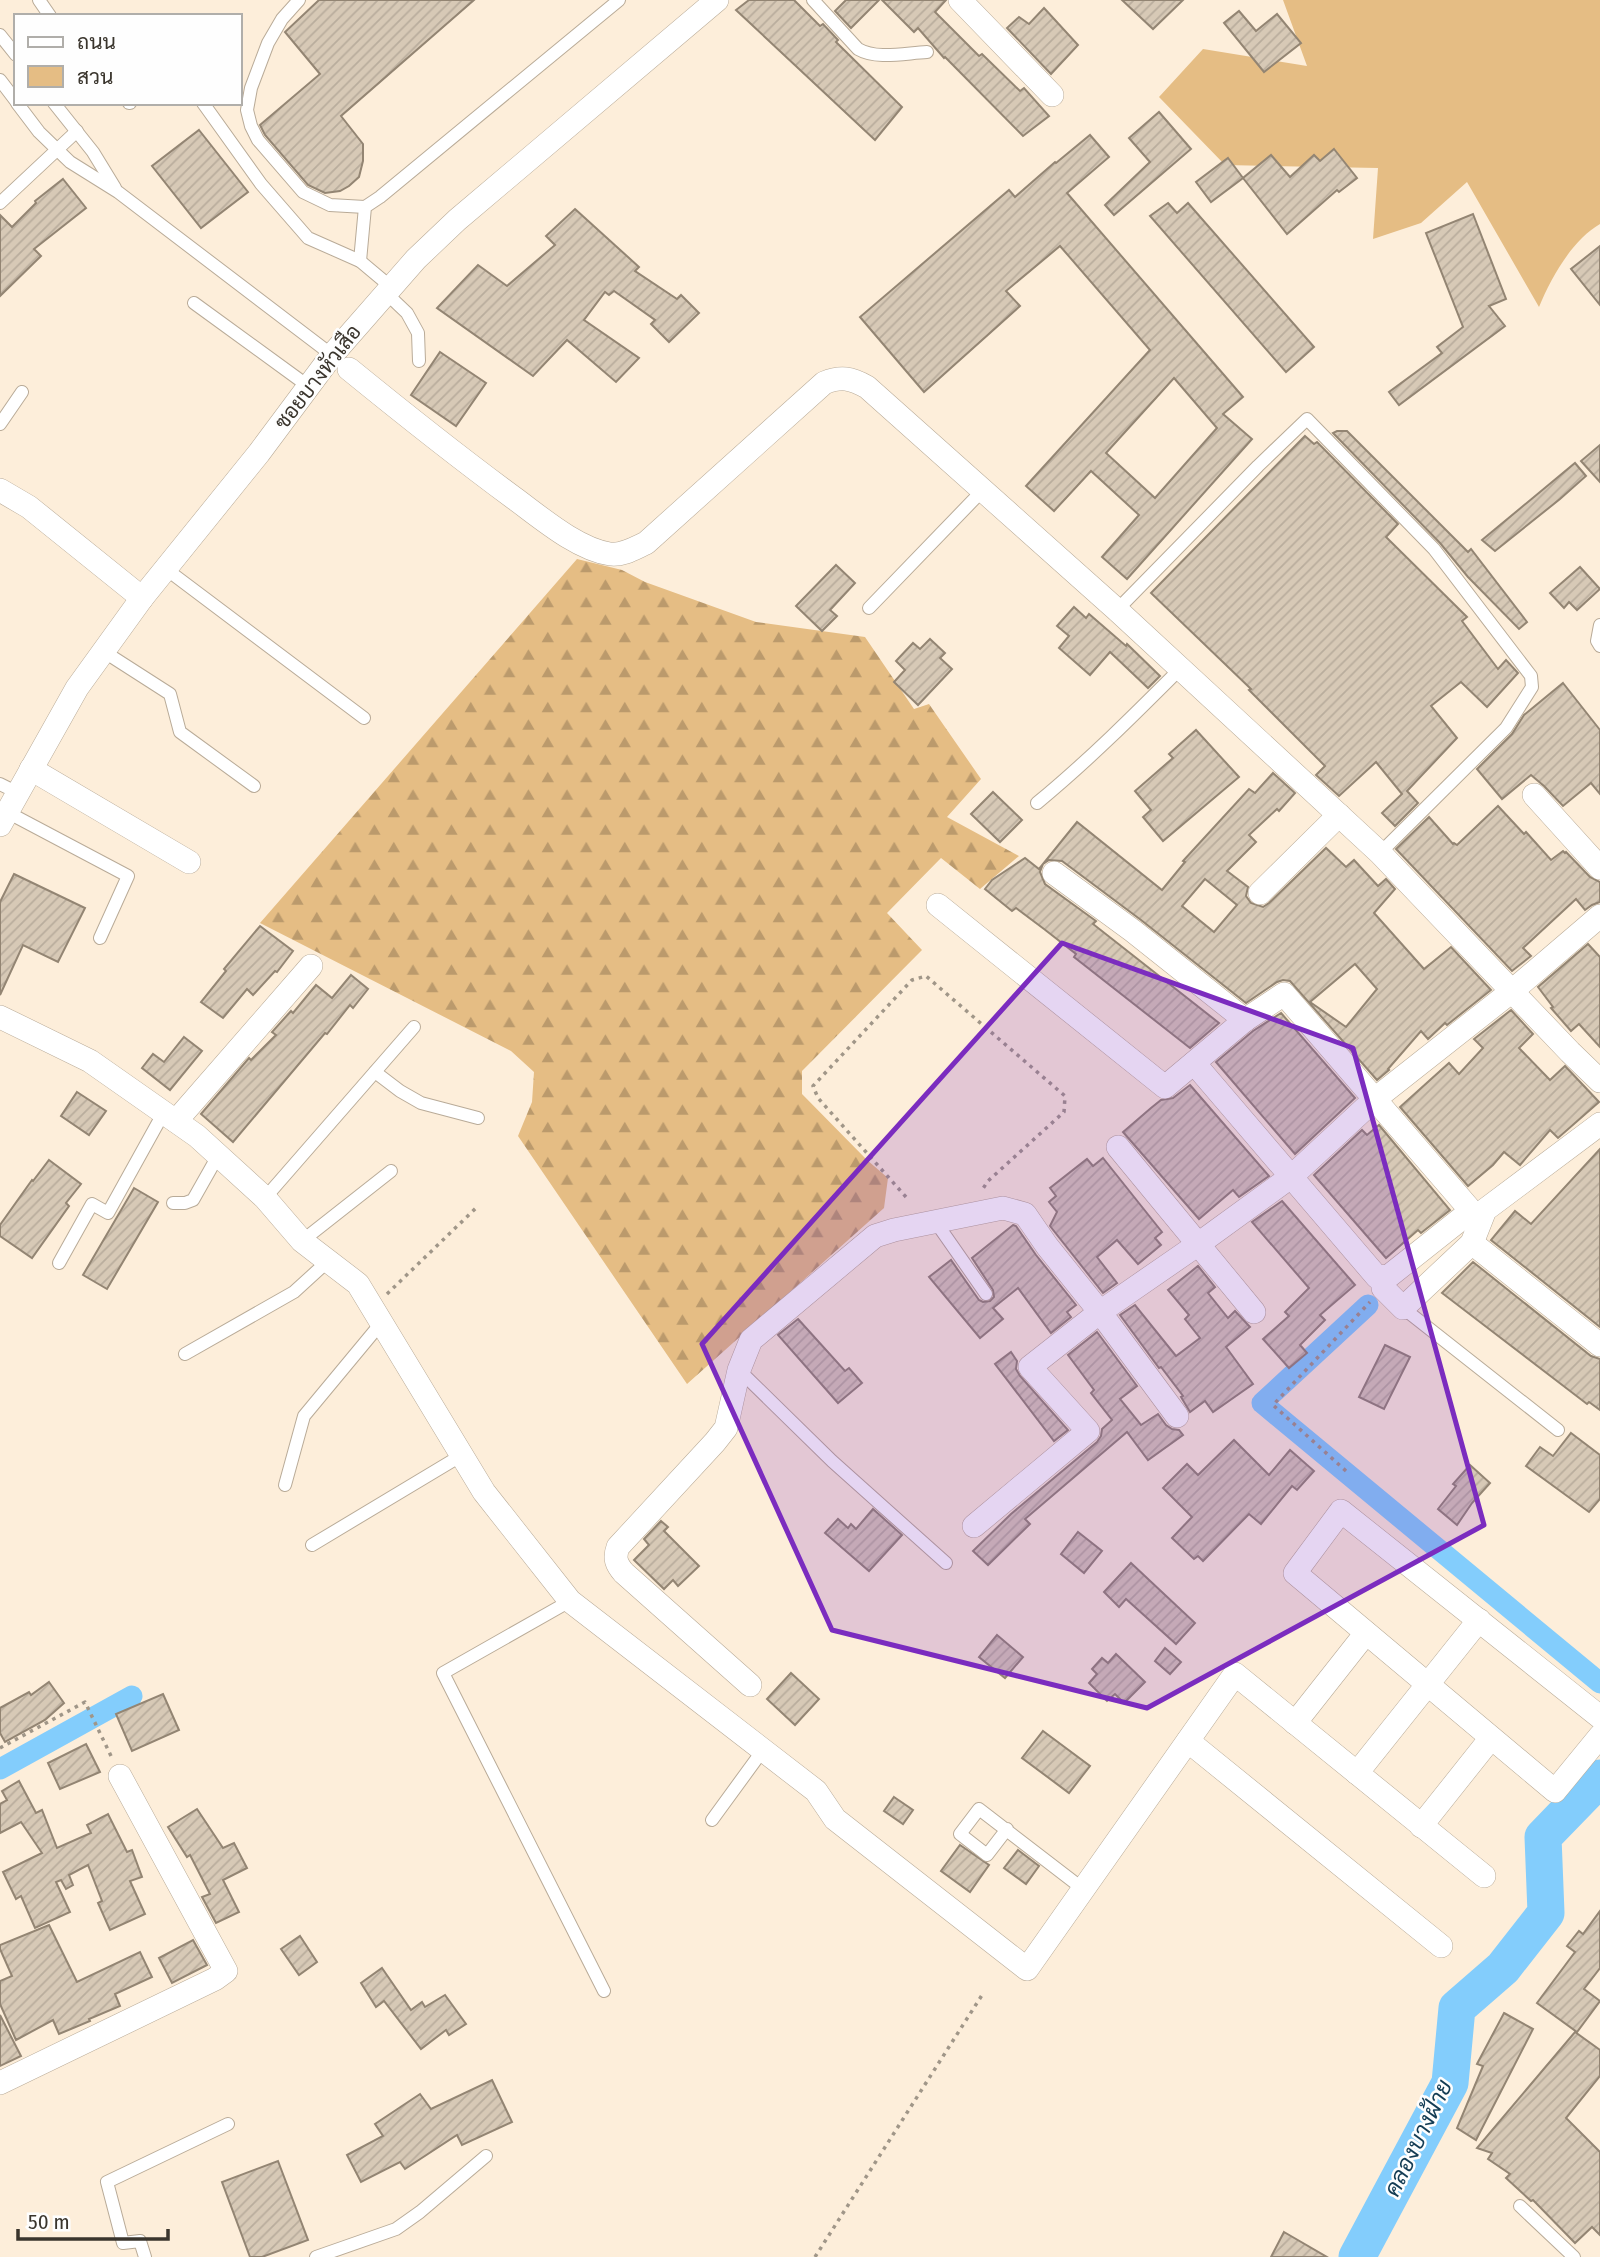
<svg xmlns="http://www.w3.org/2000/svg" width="1600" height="2257" viewBox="0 0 1600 2257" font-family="'Fira Sans Condensed',Sarabun,sans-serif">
  <defs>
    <pattern id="forest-firs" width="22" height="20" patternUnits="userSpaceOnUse" patternTransform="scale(1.75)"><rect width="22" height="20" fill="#e5bd84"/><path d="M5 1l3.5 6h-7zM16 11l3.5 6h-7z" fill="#bb9a6c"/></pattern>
    <pattern id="building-hatch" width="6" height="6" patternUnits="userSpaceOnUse" patternTransform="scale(1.75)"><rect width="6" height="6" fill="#d7c9b6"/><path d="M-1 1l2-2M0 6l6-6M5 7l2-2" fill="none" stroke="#b9ad9d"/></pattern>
  </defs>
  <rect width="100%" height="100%" fill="#fdeeda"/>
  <path fill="#e5bd84" d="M1283,0h317v224c-28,16 -49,54 -61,83l-72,-125 -46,41 -48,16 5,-71 -153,-3 -66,-68 44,-48 104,17z"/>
  <path fill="url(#forest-firs)" d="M577,559l45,11 23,12 111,40 109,15 49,72 15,-5 52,75 -34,38 72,39 -39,33 -39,-31 -54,55 35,37 -120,121v23l65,66 21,18 -4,30 -197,176 -169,-248 14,-34 2,-30 -23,-21 -251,-128z"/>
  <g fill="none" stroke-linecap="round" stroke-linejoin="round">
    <g stroke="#83cdfc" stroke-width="21">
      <path d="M1368,1305l-106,98 338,280"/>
      <path d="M0,1769l132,-73"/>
    </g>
    <path stroke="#83cdfc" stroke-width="37" d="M1357,2257l93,-174 7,-75 46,-40 43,-55 -3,-76 57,-59"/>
  </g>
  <g fill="url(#building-hatch)" stroke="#938573" stroke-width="2" fill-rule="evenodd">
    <path d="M319,0h155l-133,116 22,28v17l-4,16 -10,9 -9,5 -15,2 -17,-8 -43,-50 -5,-10 60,-51 -35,-42z"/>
    <path d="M749,0h45l26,26 3,-2 15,16 -2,2 66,65 -27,33 -139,-130z"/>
    <path d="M846,0h33l-28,28 -16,-17z"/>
    <path d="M882,0h64l-11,12 44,44 3,-2 38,37 4,-3 25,28 -26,20 -78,-79 -1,1 -26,-30 -4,4z"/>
    <path d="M1122,0h61l-30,29z"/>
    <path d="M1044,8l34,37 -27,29 -44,-46 12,-11 10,7z"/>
    <path d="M1239,11l17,20 21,-17 24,29 -37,29 -40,-49z"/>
    <path d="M1159,112l32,37 -77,66 -9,-10 45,-43 -21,-24z"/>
    <path d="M199,130l49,62 -47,36 -49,-62z"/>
    <path d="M1090,135l19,22 -42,36 176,204 -20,17 29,25 -125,140 -25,-22 37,-42 -48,-44 -37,40 -28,-25 124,-136 -90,-104 -54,45 14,15 -96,86 -64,-75 149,-127 6,7 40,-35 1,1zM1174,378l43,50 -62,70 -49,-45z"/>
    <path d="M1334,149l23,29 -18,14 -2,-2 -50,44 -44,-56 28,-23 19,22 24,-22 6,6z"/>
    <path d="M1228,158l15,20 -32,24 -15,-20z"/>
    <path d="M63,179l23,29 -52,41 7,7 -41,40v-81l12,12 24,-24 -1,-2z"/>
    <path d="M1168,203l9,10 11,-10 126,144 -28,25 -136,-156z"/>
    <path d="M575,209l64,58 -4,4 42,28 4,-4 18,18 -30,29 -18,-18 4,-4 -41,-29 -5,4 -4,-3 -21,28 55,38 -23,24 -49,-42 -34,36 -96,-68 41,-43 29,21 48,-41 -9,-9z"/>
    <path d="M1473,214l33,85 -17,7 16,20 -106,79 -10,-13 53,-39 -5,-6 26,-20 -37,-94z"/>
    <path d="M1600,246v59l-29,-36z"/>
    <path d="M440,352l46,31 -30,43 -45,-31z"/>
    <path d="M1337,431h10l121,121 3,-3 56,73 -8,7 -51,-52 -28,-34 -107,-110z"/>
    <path d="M1305,436l9,8 3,-2 81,82 -12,13 81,80 -5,4 36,48 8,-9 12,13 -31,34 -26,-25 -30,24 26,32 -50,53 11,12 -23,23 -13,-13 20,-19 -26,-32 -37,34 -23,-21 9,-9 -76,-76 2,-1 -100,-96z"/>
    <path d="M1600,445v37l-19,-21z"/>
    <path d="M1575,463l11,13 -26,23 -65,52 -13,-11z"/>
    <path d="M836,565l19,18 -25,27 7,6 -15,15 -26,-25z"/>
    <path d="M1580,567l20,22 -23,21 -8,-8 -5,6 -14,-15z"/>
    <path d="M1074,607l12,11 3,-4 37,32 1,-2 33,32 -12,12 -38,-36 -20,23 -31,-27 10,-12 -12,-10z"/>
    <path d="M930,639l15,14 -5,5 12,11 -34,36 -24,-23 11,-12 -9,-9 17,-18 7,6z"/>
    <path d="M1563,683l37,47v64l-9,-11 -28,23 -19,-20 -13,-11 -29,24 -25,-30 35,-35 12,-19z"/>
    <path d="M1196,730l43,47 -76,64 -20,-24 8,-7 -16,-19 38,-33 -4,-4z"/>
    <path d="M1273,773l22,20 -16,18 -2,-2 -28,26 7,7 -29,29 21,16 -2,9 5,7 12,4 6,-4 57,-55 20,19 8,-7 24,26 8,-7 9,10 -21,24 50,56 27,-22 40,43 -44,35 -2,-2 -17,16 -7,-8 -33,38 1,1 -12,10 -87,-99 -7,-1 -6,2 -31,21 -105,-83 -79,-59 -13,-1 -6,4 -3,8 5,12 51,37 -3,3 126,99 -29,25 -116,-91 2,-3 -32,-25 -28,-21 -4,3 -27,-22 7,-9 33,-22 14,11 38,-47 85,68 23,-28 -2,-1 66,-72 6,4zM1205,879l32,26 -23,27 -32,-26zM1355,964l22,25 -31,38 -36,-25z"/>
    <path d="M993,792l29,28 -22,22 -29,-28z"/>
    <path d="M1498,806l26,28 2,-2 25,28 12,-9 2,2 1,-1 24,25 10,5v20l-8,3 -7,5 -9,-11 -53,49 8,8 -19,15 -116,-122 33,-32 24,27 1,-1 3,2z"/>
    <path d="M14,874l71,34 -27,54 -35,-17 -23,50v-93z"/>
    <path d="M260,926l33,25 -16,21 -2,-1 -22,24 -6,-6 -24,29 -22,-16 25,-31 -2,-2z"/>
    <path d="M1588,944l12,13v90l-21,-23 -8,7 -20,-23 2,-1 -15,-20z"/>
    <path d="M351,975l17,14 -15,19 -3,-3 -23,29 -2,-1 -92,109 -32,-28 48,-56 2,2 25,-25 -4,-3 19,-21 2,2 23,-28 16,13z"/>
    <path d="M1511,1010l22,24 -14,14 31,32 15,-14 34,36 -41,36 -8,-8 -30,35 -16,-13 -11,13 -25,21 -68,-79 49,-44 10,11 24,-26 -9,-9z"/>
    <path d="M1281,1013l74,85 -60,56 -79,-92 37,-31z"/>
    <path d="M184,1037l18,14 -32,39 -28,-22 11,-14 11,8z"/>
    <path d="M1190,1085l79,91 -30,21 -6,-7 -34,29 -76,-87 28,-24 10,-8 12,-2z"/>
    <path d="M77,1092l29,19 -17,24 -28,-19z"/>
    <path d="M1379,1125l71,85 -29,23 -3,-3 -32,28 -72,-83 48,-45 5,5z"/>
    <path d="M1600,1149v178l-109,-87 24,-29 16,13z"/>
    <path d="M1103,1158l59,74 -7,6 6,7 -23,19 -21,-24 -20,17 20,26 -14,10 -53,-67 7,-14 -8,-10 7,-6 -6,-8 37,-29 6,7z"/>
    <path d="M49,1160l32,24 -15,19 3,3 -37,52 -32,-22v-11l32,-45 1,1z"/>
    <path d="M134,1188l24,14 -51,87 -24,-14z"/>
    <path d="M1282,1201l73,84 -35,30 5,5 -25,25 7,8 -18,15 -26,-29 26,-23 -4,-4 24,-24 -57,-66z"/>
    <path d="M1013,1225l3,1 20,29 40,50 -9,7 4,5 -20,16 -33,-45 -25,20 10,11 -23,19 -51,-61 22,-17 28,40 4,2 7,-1 4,-4 -1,-7 -21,-32z"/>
    <path d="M1473,1262l118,94 9,3v51l-11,-8 -2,2 -145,-111z"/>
    <path d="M1198,1266l17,21 -7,6 20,25 7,-7 15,16 -24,20 27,37 -40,28 -8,-11 -15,11 -9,-15 2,-1 -22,-29 -2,1 -39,-53 15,-10 41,51 24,-18 -15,-19 4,-4 -21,-25z"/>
    <path d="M798,1319l47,52 4,-3 13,15 -24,20 -60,-68z"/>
    <path d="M1097,1332l40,54 -17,13 21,26 17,-11 8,11 6,4 7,1 4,5 -35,25 -21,-28 -102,87 5,5 -42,41 -15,-14 38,-37 86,-72 4,-6 1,-7 10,-9 -21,-27 3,-3 -26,-35z"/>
    <path d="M1385,1345l25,12 -26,52 -25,-12z"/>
    <path d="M1011,1352l6,9 -1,8 4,7 48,54 -14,11 -59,-77z"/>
    <path d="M1571,1433l29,22v44l-11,13 -63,-46 14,-19 13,9z"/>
    <path d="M1234,1440l35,35 21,-25 24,21 -17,19 -5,-4 -31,38 -12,-10 -46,47 -5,-5 -4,3 -22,-21 20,-21 -29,-29 24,-24 11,11z"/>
    <path d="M1470,1465l20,18 -18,20 -15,22 -19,-16 18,-23 -3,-2z"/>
    <path d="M873,1509l29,26 -33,36 -44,-38 13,-14 10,9 3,-4 5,5z"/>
    <path d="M661,1521l7,6 -4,4 35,35 -21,20 -5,-6 -9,9 -30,-29 15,-15 -5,-6z"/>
    <path d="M1078,1532l24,19 -18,22 -23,-19z"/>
    <path d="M1131,1563l64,60 -19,21 -50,-45 -7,8 -15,-15z"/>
    <path d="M997,1635l26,22 -18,21 -26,-21z"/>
    <path d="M1165,1648l16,14 -11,12 -15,-13z"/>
    <path d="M1116,1654l29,28 -21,21 -9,-9 -8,7 -18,-18 8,-9 -5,-5 10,-11 6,5z"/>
    <path d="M791,1673l28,26 -24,26 -28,-26z"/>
    <path d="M49,1682l15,21 -19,17 -40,22 -5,-9v-25l29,-16 2,3z"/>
    <path d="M163,1694l16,36 -47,21 -16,-37z"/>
    <path d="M1043,1731l47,35 -21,27 -47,-35z"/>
    <path d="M86,1744l14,28 -40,17 -12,-26z"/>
    <path d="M19,1781l17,32 6,-3 15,38 34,-15 -4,-8 21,-11 19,38 5,-2 10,27 -12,4 15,33 -35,16 -12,-27 4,-2 -14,-36 -19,10 4,10 -7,4 -5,-9 -5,2 14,30 -35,16 -14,-32 -5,3 -13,-27 39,-19 -21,-31 -21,11v-29l7,-4 -5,-9z"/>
    <path d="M894,1797l19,13 -10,14 -19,-13z"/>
    <path d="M197,1809l26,39 11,-5 13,25 -24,12 16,32 -23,11 -14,-26 8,-3 -20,-39 -3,2 -19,-30z"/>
    <path d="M960,1845l29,20 -19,27 -29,-21z"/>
    <path d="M1018,1850l21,16 -13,18 -22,-16z"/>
    <path d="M1600,1911v57l-16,21 16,12 -23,31 -40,-29 38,-51 -8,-6 12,-15 4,3z"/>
    <path d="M49,1925l28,57 63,-30 12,25 -37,17 5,12 -31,13 1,2 -31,13 -6,-14 -37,20 -16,-36v-23l12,-5 -12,-27v-4z"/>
    <path d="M300,1936l17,26 -18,13 -18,-26z"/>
    <path d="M193,1940l14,25 -35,18 -13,-25z"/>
    <path d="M382,1968l29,42 11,-8 3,5 20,-12 21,29 -17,11 -3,-5 -25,19 -37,-48 -8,6 -15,-24z"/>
    <path d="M1504,2013l29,16 -57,111 -19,-12 26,-62 -6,-2z"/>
    <path d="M0,2015l21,41 -21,10z"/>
    <path d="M1575,2032l25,18v26l-34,42 34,34v83l-8,-8 -17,16 -42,-43 -2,1 -25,-23 4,-4 -22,-15 4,-6 -15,-5z"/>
    <path d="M492,2080l20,42 -50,23 -5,-10 -52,34 -5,-7 -39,20 -14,-27 36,-19 -8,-12 45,-30 11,15z"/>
    <path d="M278,2161l30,79 -46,17h-12l-28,-75z"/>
    <path d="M1284,2232l43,25h-56z"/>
  </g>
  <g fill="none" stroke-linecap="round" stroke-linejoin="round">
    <defs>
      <g id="service">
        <path d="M39,0l11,16"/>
        <path d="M299,0l-17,19 -14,24 -17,45 -4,22 4,16 7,14 45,52 27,13 35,2"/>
        <path d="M813,0l45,49c19,11 47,4 69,3"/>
        <path d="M0,35l16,20"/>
        <path d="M0,80l16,21"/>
        <path d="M17,103l22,29 31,30 48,30 214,163"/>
        <path d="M54,103l39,49 22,36"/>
        <path d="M129,103h1"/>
        <path d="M203,103l58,81 47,54 52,23 31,26"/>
        <path d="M0,203l77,-72"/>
        <path d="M360,261l5,-54 15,-10 239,-197"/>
        <path d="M386,293l21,20 11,20 1,28"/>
        <path d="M194,303l114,83"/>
        <path d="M0,424l22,-32"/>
        <path d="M166,569l198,149"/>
        <path d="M869,608l113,-117"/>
        <path d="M1117,610l141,-144 49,-47 127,130 97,127 1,11 -26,41 -126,125"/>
        <path d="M1600,625l-3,16 3,5"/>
        <path d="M103,651l67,43 10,38 74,54"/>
        <path d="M0,784l18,9"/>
        <path d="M1037,803c51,-42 97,-88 143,-134"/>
        <path d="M7,812l121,64 -28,62"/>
        <path d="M375,1072l25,19 21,12 57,15"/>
        <path d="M265,1198l149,-171"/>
        <path d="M173,1203h12l8,-3 26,-46"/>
        <path d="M935,1221l51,73"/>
        <path d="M302,1241l89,-70"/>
        <path d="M59,1263l33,-59 16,9 56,-101"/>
        <path d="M1403,1308l155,122"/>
        <path d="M185,1354l109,-62 34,-31"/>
        <path d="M739,1370l93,91 114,102"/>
        <path d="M285,1485l19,-69 78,-94"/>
        <path d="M312,1545l150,-90"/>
        <path d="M570,1601l-127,72 161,318"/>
        <path d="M712,1820l51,-70"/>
        <path d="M1007,1829l-20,26 -27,-21 19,-25 104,80"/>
        <path d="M1520,2206l54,51"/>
        <path d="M145,2257l-5,-16 -17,2 -16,-61 121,-58"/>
        <path d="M316,2257l80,-28 24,-17 66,-56"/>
      </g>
      <g id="minor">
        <path d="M960,0l92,95"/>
        <path d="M349,369c54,44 108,87 165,129 26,19 63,51 96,56 12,2 25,-6 36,-11l178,-160c17,-7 27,-5 43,4l250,223 263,243 190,199 30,29"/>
        <path d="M0,490l29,17 113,91"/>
        <path d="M31,769l158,93"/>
        <path d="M1534,795l66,73"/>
        <path d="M0,825l77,-137 65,-90 117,-145 73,-98 84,-96 41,-39 260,-220"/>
        <path d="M1054,873l79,58 112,89"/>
        <path d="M1260,893l79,-78"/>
        <path d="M938,905l227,182 80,-67 39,-26 195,226"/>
        <path d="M0,1017l90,44 107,75 68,62 37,43 56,43 126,208 86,109 246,190 19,28 192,150 208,-295 249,202"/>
        <path d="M1194,1063l183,214 12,-1 82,-65"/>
        <path d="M176,1121l135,-155"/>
        <path d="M1118,1147l136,165"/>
        <path d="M1472,1243l128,102"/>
        <path d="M1383,1288l20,20 69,-65 13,-33 115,-86"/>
        <path d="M974,1526l114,-95 -58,-64 70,-55 97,-67 95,-69 83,-77 137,-108 88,-75"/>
        <path d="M750,1685l-126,-112c-8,-9 -10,-15 -6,-26l97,-105 11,-14 13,-58 12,-30 124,-104 19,-6 109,-22 22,6 22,32 53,66 77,104"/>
        <path d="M1600,1717l-259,-206 -46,62 260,218 45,-55"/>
        <path d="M1295,1723l71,-90"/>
        <path d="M1188,1741l253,205"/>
        <path d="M1357,1773l122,-153"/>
        <path d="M1421,1826l70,-88"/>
        <path d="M0,2083l215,-104 11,-8 -106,-195"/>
      </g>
    </defs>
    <use href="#service" stroke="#b9ab98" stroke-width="14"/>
    <use href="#minor" stroke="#b9ab98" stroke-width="24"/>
    <g stroke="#a09688" stroke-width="3.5" stroke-dasharray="3.5 5" stroke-linecap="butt">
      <path d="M906,1197l-88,-99 -5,-12 99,-106 14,-4 139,120 -1,16 -76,69 -6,9"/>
      <path d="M387,1294l89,-86"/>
      <path d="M1346,1471l-73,-66 97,-103"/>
      <path d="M0,1748l85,-46 27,56"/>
      <path d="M815,2257l169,-265"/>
    </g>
    <use href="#service" stroke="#fff" stroke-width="12"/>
    <use href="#minor" stroke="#fff" stroke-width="23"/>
  </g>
  <path fill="#7b2cbf" fill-opacity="0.2" stroke="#7b2cbf" stroke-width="5" stroke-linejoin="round" d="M1062,943l291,105 131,477 -337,183 -315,-78 -130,-286z"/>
  <g text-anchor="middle" stroke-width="5" stroke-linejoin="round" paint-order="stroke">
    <g font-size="21" fill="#3a352d" stroke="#fefefe">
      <text transform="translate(318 377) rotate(-52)" y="7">ซอยบางหัวเสือ</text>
    </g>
    <g font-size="23" font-style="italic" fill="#133c54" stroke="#fefefe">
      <text transform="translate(1418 2138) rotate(-64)" y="8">คลองบางฝ้าย</text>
    </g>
  </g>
  <rect x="14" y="14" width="228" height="91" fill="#fefefe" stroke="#b0aeaa" stroke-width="2"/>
  <rect x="28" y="37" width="35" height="10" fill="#ffffff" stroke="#b0aeaa" stroke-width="2"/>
  <text x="77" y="49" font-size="21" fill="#3a352d">ถนน</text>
  <rect x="28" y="66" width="35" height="21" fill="#e5bd84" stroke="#b0aeaa" stroke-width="2"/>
  <text x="77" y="84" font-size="21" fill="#3a352d">สวน</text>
  <path d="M18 2229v10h150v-10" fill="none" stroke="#3a352d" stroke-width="3.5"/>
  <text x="28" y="2229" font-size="21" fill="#3a352d" stroke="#fefefe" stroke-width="5" paint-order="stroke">50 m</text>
</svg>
